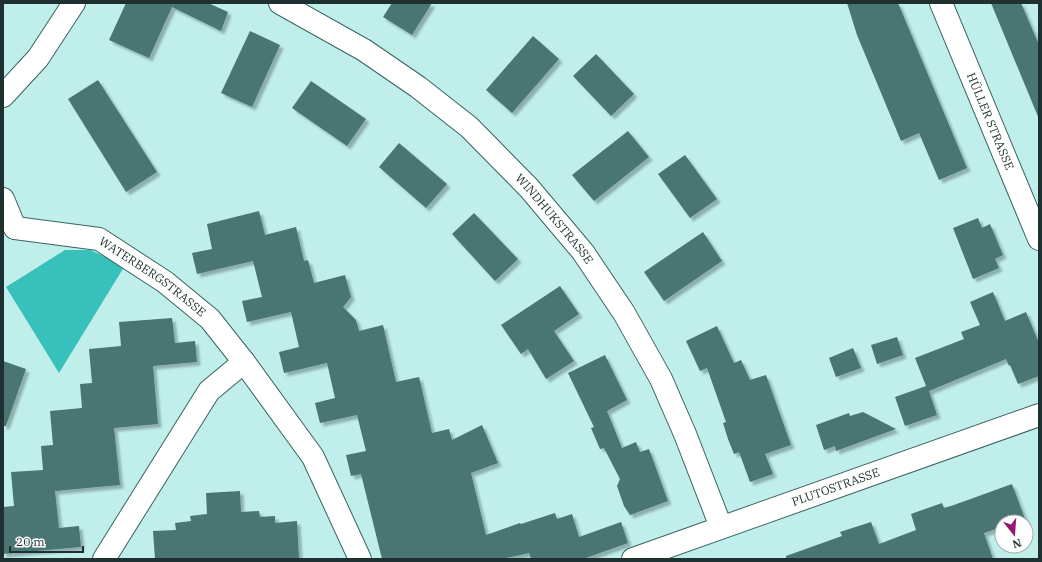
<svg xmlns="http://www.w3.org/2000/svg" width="1042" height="562" viewBox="0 0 1042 562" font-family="'IBM Plex Serif',serif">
  <defs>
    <filter id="shadow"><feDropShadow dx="3.5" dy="3.5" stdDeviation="1" flood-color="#0004"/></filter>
  </defs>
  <rect width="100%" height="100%" fill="#c0efeb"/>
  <path fill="#38c0bb" d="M65,250h25l16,7 18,10 -65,106 -53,-86z"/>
  <g fill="#487472" filter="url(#shadow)">
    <path d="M126,3h82l20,9 -7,19 -49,-24 -23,51 -40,-18z"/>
    <path d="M392,3h40l-20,32 -29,-18z"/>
    <path d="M847,3h51l69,165 -28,12 -20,-47 -18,8 -44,-106z"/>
    <path d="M991,3h30l18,42v74z"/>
    <path d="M250,31l30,14 -28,62 -31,-14z"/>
    <path d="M533,36l26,23 -47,54 -26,-23z"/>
    <path d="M596,54l38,40 -23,22 -38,-40z"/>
    <path d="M98,80l59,92 -31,20 -58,-93z"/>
    <path d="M311,81l55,38 -19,27 -55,-38z"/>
    <path d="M628,131l21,26 -55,44 -22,-26z"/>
    <path d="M399,143l48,41 -21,24 -47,-41z"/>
    <path d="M685,155l32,44 -27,19 -32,-44z"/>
    <path d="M259,211l6,24 31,-8 8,34 4,-1 6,23 31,-8 6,22 -8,10 13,13 3,11 24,-6 13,57 23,-5 13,56 17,-4 3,11 30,-15 16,38 -27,10 15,62 34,-12 1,1 34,-11 2,6 15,-5 7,23 42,-15 7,21 -45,16h-52l-2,-6 -27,6h-120l-21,-85 -10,2 -5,-21 20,-4 -9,-36 -37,8 -5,-20 20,-5 -8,-35 -43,10 -5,-21 20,-5 -8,-35 -44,10 -5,-21 20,-4 -9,-36 -56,13 -5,-21 20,-4 -5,-25z"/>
    <path d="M474,213l44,46 -23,22 -43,-47z"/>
    <path d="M978,218l4,10 8,-4 13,31 -8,4 4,9 -26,11 -20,-51z"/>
    <path d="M703,232l19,29 -58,40 -20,-29z"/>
    <path d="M560,286l19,28 -25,17 20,30 -28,18 -18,-30 -7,5 -20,-29z"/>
    <path d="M993,292l12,29 21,-9 13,31v33l-21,8 -8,-19 -1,1 -3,-7 -77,32 8,24 -32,11 -10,-29 31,-11 -11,-28 49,-19 -3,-7 19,-7 -10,-23z"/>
    <path d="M172,318l3,25 20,-2 2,21 -44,4 5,58 -44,4 6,57 -65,6 4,37 20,-2 2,21 -78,7v-47l11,-1 -3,-34 32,-2 -2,-24 12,-1 -3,-34 32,-3 -2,-24 12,-1 -3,-34 32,-3 -2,-24z"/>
    <path d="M717,326l17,37 7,-3 9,20 16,-5 25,70 -26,9 8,20 -23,8 -11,-30 -5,2 -6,-15 -5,-16 3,-1 -19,-54 -7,3 -14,-30z"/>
    <path d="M897,337l6,18 -26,9 -6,-19z"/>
    <path d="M853,348l8,20 -25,9 -7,-19z"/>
    <path d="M605,355l22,45 -20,11 15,37 14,-6 4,10 9,-3 19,52 -38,14 -6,-9 -7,-20 3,-7 -16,-31 -4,1 -9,-21 3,-1 -26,-54z"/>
    <path d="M3,361l23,8 -20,57h-3z"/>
    <path d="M863,412l33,17 -60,22 -1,-5 -11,4 -8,-25 33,-12 1,3z"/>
    <path d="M1012,484l13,35 -9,3h-14v5l-18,6 9,26h-207v-3l56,-20 -2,-4 31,-10 8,22 37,-14 -5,-16 31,-11 2,5 10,-3z"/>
    <path d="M240,491l1,21 18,-1 1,6 15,-1v7l22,-2 2,38h-144l-2,-28 23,-1 -1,-7 16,-2 -1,-5 17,-2 -1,-21z"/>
  </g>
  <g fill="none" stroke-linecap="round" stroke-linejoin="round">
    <defs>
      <g id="minor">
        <path id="s1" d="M280,3l84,47 54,37 51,40 60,61 54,64 41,61 37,66 24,55 36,93"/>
        <path id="s2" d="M941,3l98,236"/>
        <path d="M3,96l35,-38 36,-55"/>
        <path d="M3,199l12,29"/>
        <path id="s3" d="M15,228l84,11 66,43 45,37 34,43 69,95 47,102"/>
        <path d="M104,559l105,-168 35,-29"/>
        <path id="s4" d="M633,559l406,-144"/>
      </g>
    </defs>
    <use href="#minor" stroke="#386361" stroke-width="24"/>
    <use href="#minor" stroke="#fff" stroke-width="22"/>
  </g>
  <g text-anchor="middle" stroke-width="4" stroke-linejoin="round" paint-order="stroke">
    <g font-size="12" fill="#1e3130" stroke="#fff">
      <text dy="4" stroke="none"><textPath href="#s2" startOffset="128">HÜLLER STRASSE</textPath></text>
      <text dy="4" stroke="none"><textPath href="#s1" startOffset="352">WINDHUKSTRASSE</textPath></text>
      <text dy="4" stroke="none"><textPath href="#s3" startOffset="150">WATERBERGSTRASSE</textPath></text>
      <text dy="4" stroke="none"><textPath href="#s4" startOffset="215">PLUTOSTRASSE</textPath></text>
    </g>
  </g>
  <rect width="1042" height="562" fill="none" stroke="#1e3130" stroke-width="8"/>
  <g transform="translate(1014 534) rotate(163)"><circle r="19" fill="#ffffff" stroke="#a5adac"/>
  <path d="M0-3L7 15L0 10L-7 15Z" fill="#941974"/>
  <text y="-6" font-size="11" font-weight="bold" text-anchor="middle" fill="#1e3130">N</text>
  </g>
  <path d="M10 546v6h73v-6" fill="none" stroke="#1e3130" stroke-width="2"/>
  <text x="16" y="546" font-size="12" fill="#1e3130" stroke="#ffffff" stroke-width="3" paint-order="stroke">20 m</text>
</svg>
